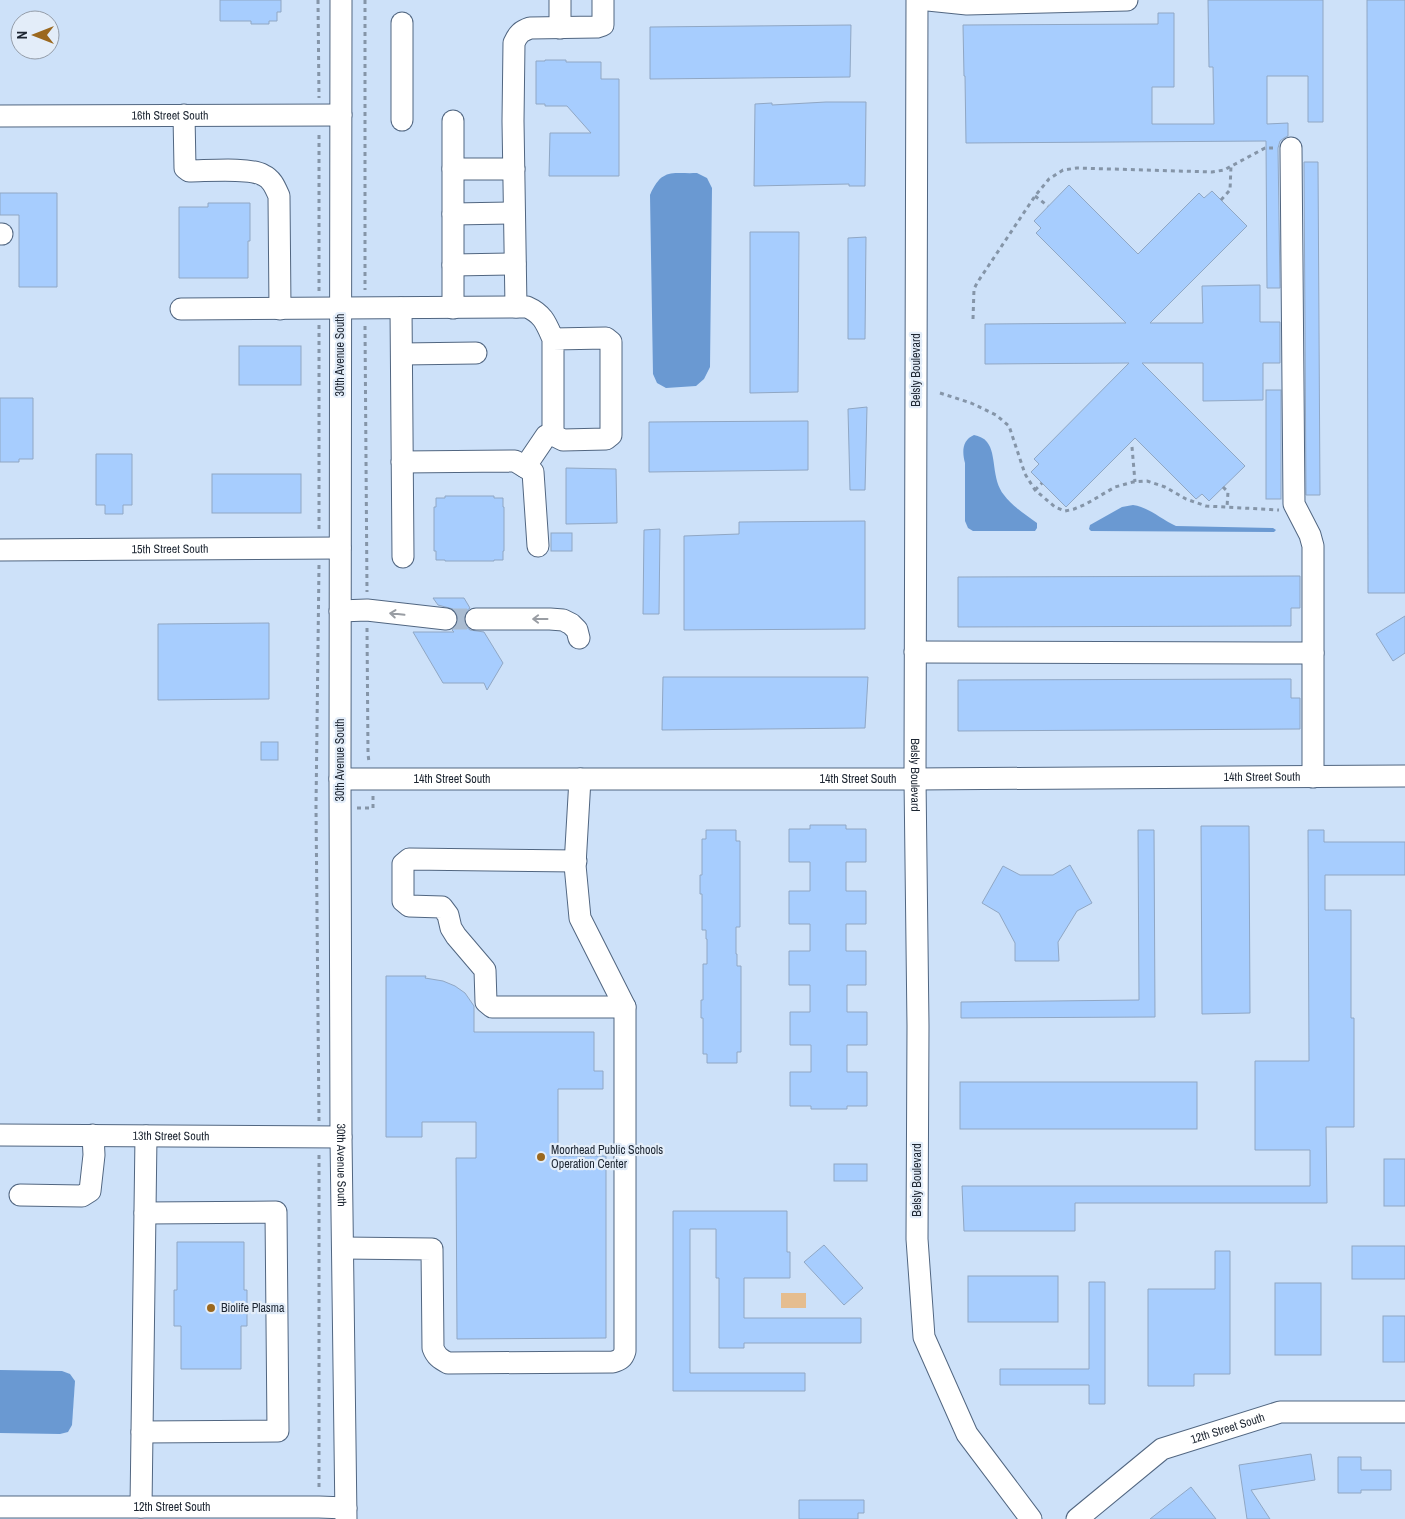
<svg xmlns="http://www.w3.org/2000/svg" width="1405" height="1519" viewBox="0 0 1405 1519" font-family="'Archivo Narrow',sans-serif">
  <rect width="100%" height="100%" fill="#cde1f9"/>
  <rect fill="#e5bd8f" x="781" y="1293" width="25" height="15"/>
  <g fill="#6a99d2">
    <path d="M697,173l10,5 5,10 -2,179 -6,12 -8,7 -30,2 -9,-5 -4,-9 -3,-179c12,-27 21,-21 47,-22z"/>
    <path d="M974,435c5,1 10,3 13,7 10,12 4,37 17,53 8,11 22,20 33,28v5l-2,3h-62l-5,-3 -3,-7v-58c-3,-11 -3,-23 9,-28z"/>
    <path d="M1133,505c18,3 27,14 43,21l97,2 3,2 -2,2 -183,-1 -2,-2 1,-4 32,-18z"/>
    <path d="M0,1370l62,1 8,3 5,7 -3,44 -4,7 -8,2 -60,-1z"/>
  </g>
  <g fill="#a7cdfe" stroke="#90a7c4">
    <path d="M220,0h61v12h-4v9h-8v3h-18v-3h-31z"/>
    <path d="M1208,0h115v122h-15v-46h-41v48l21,-1v13l-4,2 -4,3 -2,7 2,140h-13l-1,-147 -300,2 -1,-67h-1l-1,-51 195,-1v-11h16v74h-22v37h62l-1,-57h-4z"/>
    <path d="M1367,0h38v593h-37z"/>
    <path d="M851,25l-1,52 -200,2v-52z"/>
    <path d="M545,60h21v2h35v17h18v97h-70l1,-43h41l-24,-27h-22v-2h-9v-43h9z"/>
    <path d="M826,102h40l-1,84h-16v-2l-95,2 1,-82 17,-1v2z"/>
    <path d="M1304,162h14l2,333h-14z"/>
    <path d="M1069,185l69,69 61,-61 5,5 8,-7 35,35 -97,97h53l-1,-37 58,-1v37h20v41h-17v37l-60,1v-38h-61l103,103 -36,35 -7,-7 -6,5 -61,-61 -69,69 -35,-35 8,-8 -5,-5 95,-96 -144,1v-40l141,-1 -90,-90 5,-5 -7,-7z"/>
    <path d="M0,193h57v94h-38v-72h-19z"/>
    <path d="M208,203h42v38h-2v37h-69v-71h29z"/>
    <path d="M750,232h49l-1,160 -48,1z"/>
    <path d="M866,237l-1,102h-17v-101z"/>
    <rect x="239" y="346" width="62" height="39"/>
    <rect x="1266" y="390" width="15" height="109"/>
    <path d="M0,398h33v61h-14v3h-19z"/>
    <path d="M867,407l-2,83h-15l-2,-81z"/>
    <path d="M808,421v49l-159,2v-50z"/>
    <path d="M96,454h36v51h-9v9h-18v-9h-9z"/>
    <path d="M566,468l50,1 1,54 -51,1z"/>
    <rect x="212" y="474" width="89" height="39"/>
    <path d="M445,496h49v2h9v9h1v44h-1v9h-9v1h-49v-1h-9v-9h-2v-44h2v-9h9z"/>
    <path d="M865,521v108l-181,1v-94l55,-2v-12z"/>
    <path d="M660,529l-1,85h-16l1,-84z"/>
    <rect x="551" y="533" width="21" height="18"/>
    <path d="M1300,576v32h-9v18l-333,1v-50z"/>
    <path d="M433,598h31l6,10 -5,4 -1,7 1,7 5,4 14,2 19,31 -16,27 -3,-7h-41l-30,-51h41l-2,-2 4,-4 2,-5 -1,-7 -4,-5 -15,-4z"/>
    <path d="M1405,616v37l-12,8 -17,-27z"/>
    <path d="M269,623v76l-111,1v-76z"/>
    <path d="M663,677h205l-3,51 -203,2z"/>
    <path d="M1291,679v19h9v31l-342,2v-51z"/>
    <rect x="261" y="742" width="17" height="18"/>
    <path d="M810,825h36v4h20v33h-20v29h20v33h-20v27h20v34h-19v27h20v33h-20v27h20v34h-20v3h-36v-3h-21v-34h21v-27h-21v-33h20v-27h-21v-34h21v-27h-21v-33h21v-29h-21v-33h21z"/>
    <path d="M1201,826h48l1,187 -48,1z"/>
    <path d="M706,830h30v11h4v86h-4v27h1v12h4v86h-4v11h-30v-9h-4v-36h-2v-18h2v-36h4v-25h-1v-9h-4v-36h-2v-19h2v-36h4z"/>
    <path d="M1138,830h16l1,187 -194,1v-16l178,-2z"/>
    <path d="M1308,830h16v12h81v33h-80v35h26v108h3v109h-28l1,76h-252v28h-111l-2,-45h348v-36h-55v-89h54z"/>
    <path d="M1070,865l22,38 -15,8 -19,31 1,19h-44v-18l-16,-30 -17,-10 21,-37 17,9h33z"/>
    <path d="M386,976h40l-1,2 18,3 12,5 10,7 9,13v26h120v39h9v18h-45v67h48v182l-149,1 -1,-181h20v-36h-54v15h-36z"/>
    <rect x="960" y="1082" width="237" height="47"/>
    <rect x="1384" y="1159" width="21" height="47"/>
    <rect x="834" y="1164" width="33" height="17"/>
    <path d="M673,1211h114v41h3v26h-46v40h117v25h-117v5h-25v-70h-3v-49h-26v144h115v18h-132z"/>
    <path d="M177,1242h67v48h3v36h-6v43h-60v-43h-7v-36h3z"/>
    <path d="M824,1245l39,43 -19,17 -40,-43z"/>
    <rect x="1352" y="1246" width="53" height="33"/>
    <path d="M1215,1251h15v123h-36v12h-46v-97h67z"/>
    <rect x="968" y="1276" width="90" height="46"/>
    <path d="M1089,1282h16v122h-16v-19h-89v-16h89z"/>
    <rect x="1275" y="1283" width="46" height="72"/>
    <rect x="1383" y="1316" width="22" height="46"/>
    <path d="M1311,1454l4,26 -64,10 19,29h-23l-8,-54z"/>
    <path d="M1338,1457h23v13h30v20h-30v3h-23z"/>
    <path d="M1191,1487l25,32h-66z"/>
    <path d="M799,1500h65v13h-6v6h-59z"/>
  </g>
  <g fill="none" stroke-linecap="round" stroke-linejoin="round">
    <path stroke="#aabcd1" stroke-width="21" stroke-dasharray="21 11" stroke-linecap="butt" d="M446,619h30"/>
    <defs>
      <g id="minor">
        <path id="s1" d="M341,0l-1,779 1,358 5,382"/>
        <path d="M560,0v28"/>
        <path id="s2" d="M917,0l-2,779 3,247 -1,213 7,98 43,97 64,85"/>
        <path d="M928,0l39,4 160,-4"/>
        <path d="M184,115l1,53 4,3c18,0 59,-4 74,4 9,4 12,12 16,21l1,113"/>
        <path id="s3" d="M0,116l341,-1"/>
        <path d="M402,120v-97"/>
        <path d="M453,121v187"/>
        <path d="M1291,148l3,356 16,31 3,11v231"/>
        <path d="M453,169h61"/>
        <path d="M453,214l61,-1"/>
        <path d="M0,234h2"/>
        <path d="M453,265l62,-1"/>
        <path d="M516,307l-3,-186 1,-78c4,-9 7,-12 16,-15l67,-1 6,-2v-25"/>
        <path d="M401,308l2,249"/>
        <path d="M181,309l346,-2c16,7 19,16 26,32v96l10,5 43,-1 5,-4v-93l-5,-4 -53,1"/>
        <path d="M402,354l74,-1"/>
        <path d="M402,462l113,-1 18,11 5,74"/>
        <path d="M525,467l21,-31 7,-1"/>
        <path id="s4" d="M0,550l340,-2"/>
        <path d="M340,611l27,-1 79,9"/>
        <path d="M476,619h74l13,1 8,4 6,6 2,8"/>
        <path d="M915,652l398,1"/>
        <path id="s5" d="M340,779h575l490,-3"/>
        <path d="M576,861l-167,-2 -6,5v37l6,5 33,1 6,8 3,13 5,8 29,34 1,32 6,5h133"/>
        <path id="s6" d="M0,1135l341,2"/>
        <path d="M20,1195l62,1 8,-5 4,-36 -1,-20"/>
        <path d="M343,1248l89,1 1,99c3,8 7,11 15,15l165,-1c7,-2 10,-4 12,-11v-344l-45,-89 -5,-53 5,-86"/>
        <path d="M142,1432l136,-1 -2,-219 -131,1"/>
        <path id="s7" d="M0,1507h319l27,1"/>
        <path d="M141,1507l5,-371"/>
        <path id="s8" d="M1077,1519l85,-70 118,-37h125"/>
      </g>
    </defs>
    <use href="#minor" stroke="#516681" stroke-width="23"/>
    <g stroke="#8595a8" stroke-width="3" stroke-dasharray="4 4" stroke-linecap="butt">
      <path d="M318,0l1,98"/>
      <path d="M365,0v290"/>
      <path d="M1035,196l13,10"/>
      <path d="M1221,200l9,-10 1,-24"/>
      <path d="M319,291v-159"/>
      <path d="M973,319l1,-30 3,-6 58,-87 14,-17 14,-9 14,-2 135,4 12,-2 41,-22h8"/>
      <path d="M319,325v206"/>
      <path d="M365,326l2,266"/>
      <path d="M940,393l31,10 25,12 13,11 16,48 10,16 20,17 10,4 9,-2 12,-5 29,-17 18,-5 14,-1 18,6 21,12 20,7 73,4"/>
      <path d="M1132,447l3,35"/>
      <path d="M1223,487l5,5 -1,15"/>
      <path d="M1035,490l7,-7"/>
      <path d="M319,565l-3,242 3,314"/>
      <path d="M367,628l1,126 1,8"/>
      <path d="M357,808h16v-13"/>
      <path d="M319,1155v336"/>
    </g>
    <use href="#minor" stroke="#fff" stroke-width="21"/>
  </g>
  <defs><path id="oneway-shaft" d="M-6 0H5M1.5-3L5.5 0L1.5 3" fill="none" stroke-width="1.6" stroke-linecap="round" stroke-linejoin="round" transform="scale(1.25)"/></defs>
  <g stroke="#999da3">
    <use href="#oneway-shaft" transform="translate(397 614) rotate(-174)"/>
    <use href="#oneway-shaft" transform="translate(540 619) rotate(180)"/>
  </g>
  <g fill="#9b681e" stroke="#e3edf9" stroke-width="2">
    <circle cx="541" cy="1157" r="5"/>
    <circle cx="211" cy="1308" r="5"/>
  </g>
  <g text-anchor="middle" stroke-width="4.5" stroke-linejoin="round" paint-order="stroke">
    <g font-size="12" fill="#1d2632" stroke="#e3edf9">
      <text dy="4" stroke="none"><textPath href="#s3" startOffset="170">16th Street South</textPath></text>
      <text transform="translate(340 355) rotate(-90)" y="4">30th Avenue South</text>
      <text transform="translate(916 370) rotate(-90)" y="4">Belsly Boulevard</text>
      <text dy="4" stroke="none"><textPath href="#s4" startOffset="170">15th Street South</textPath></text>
      <text transform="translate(340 760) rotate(-90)" y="4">30th Avenue South</text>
      <text dy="4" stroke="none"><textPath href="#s2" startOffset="775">Belsly Boulevard</textPath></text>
      <text dy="4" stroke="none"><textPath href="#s5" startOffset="922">14th Street South</textPath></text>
      <text dy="4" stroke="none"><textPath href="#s5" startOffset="112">14th Street South</textPath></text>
      <text dy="4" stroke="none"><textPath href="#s5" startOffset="518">14th Street South</textPath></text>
      <text dy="4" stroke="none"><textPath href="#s6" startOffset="171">13th Street South</textPath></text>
      <text dy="4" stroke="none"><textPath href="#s1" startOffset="1165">30th Avenue South</textPath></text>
      <text transform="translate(917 1180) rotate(-90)" y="4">Belsly Boulevard</text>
      <text dy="4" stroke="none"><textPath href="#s8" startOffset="179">12th Street South</textPath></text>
      <text dy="4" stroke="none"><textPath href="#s7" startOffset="172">12th Street South</textPath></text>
    </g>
    <g font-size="12" fill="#1d2632" stroke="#e3edf9" text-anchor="start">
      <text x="551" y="1154">Moorhead Public Schools<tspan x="551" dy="14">Operation Center</tspan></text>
      <text x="221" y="1312">Biolife Plasma</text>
    </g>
  </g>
  <g transform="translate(35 35) rotate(270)"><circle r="24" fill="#e3edf9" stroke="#949da9"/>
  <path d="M0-4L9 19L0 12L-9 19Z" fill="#9b681e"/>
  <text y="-8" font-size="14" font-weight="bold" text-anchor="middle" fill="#1d2632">N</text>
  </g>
</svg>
